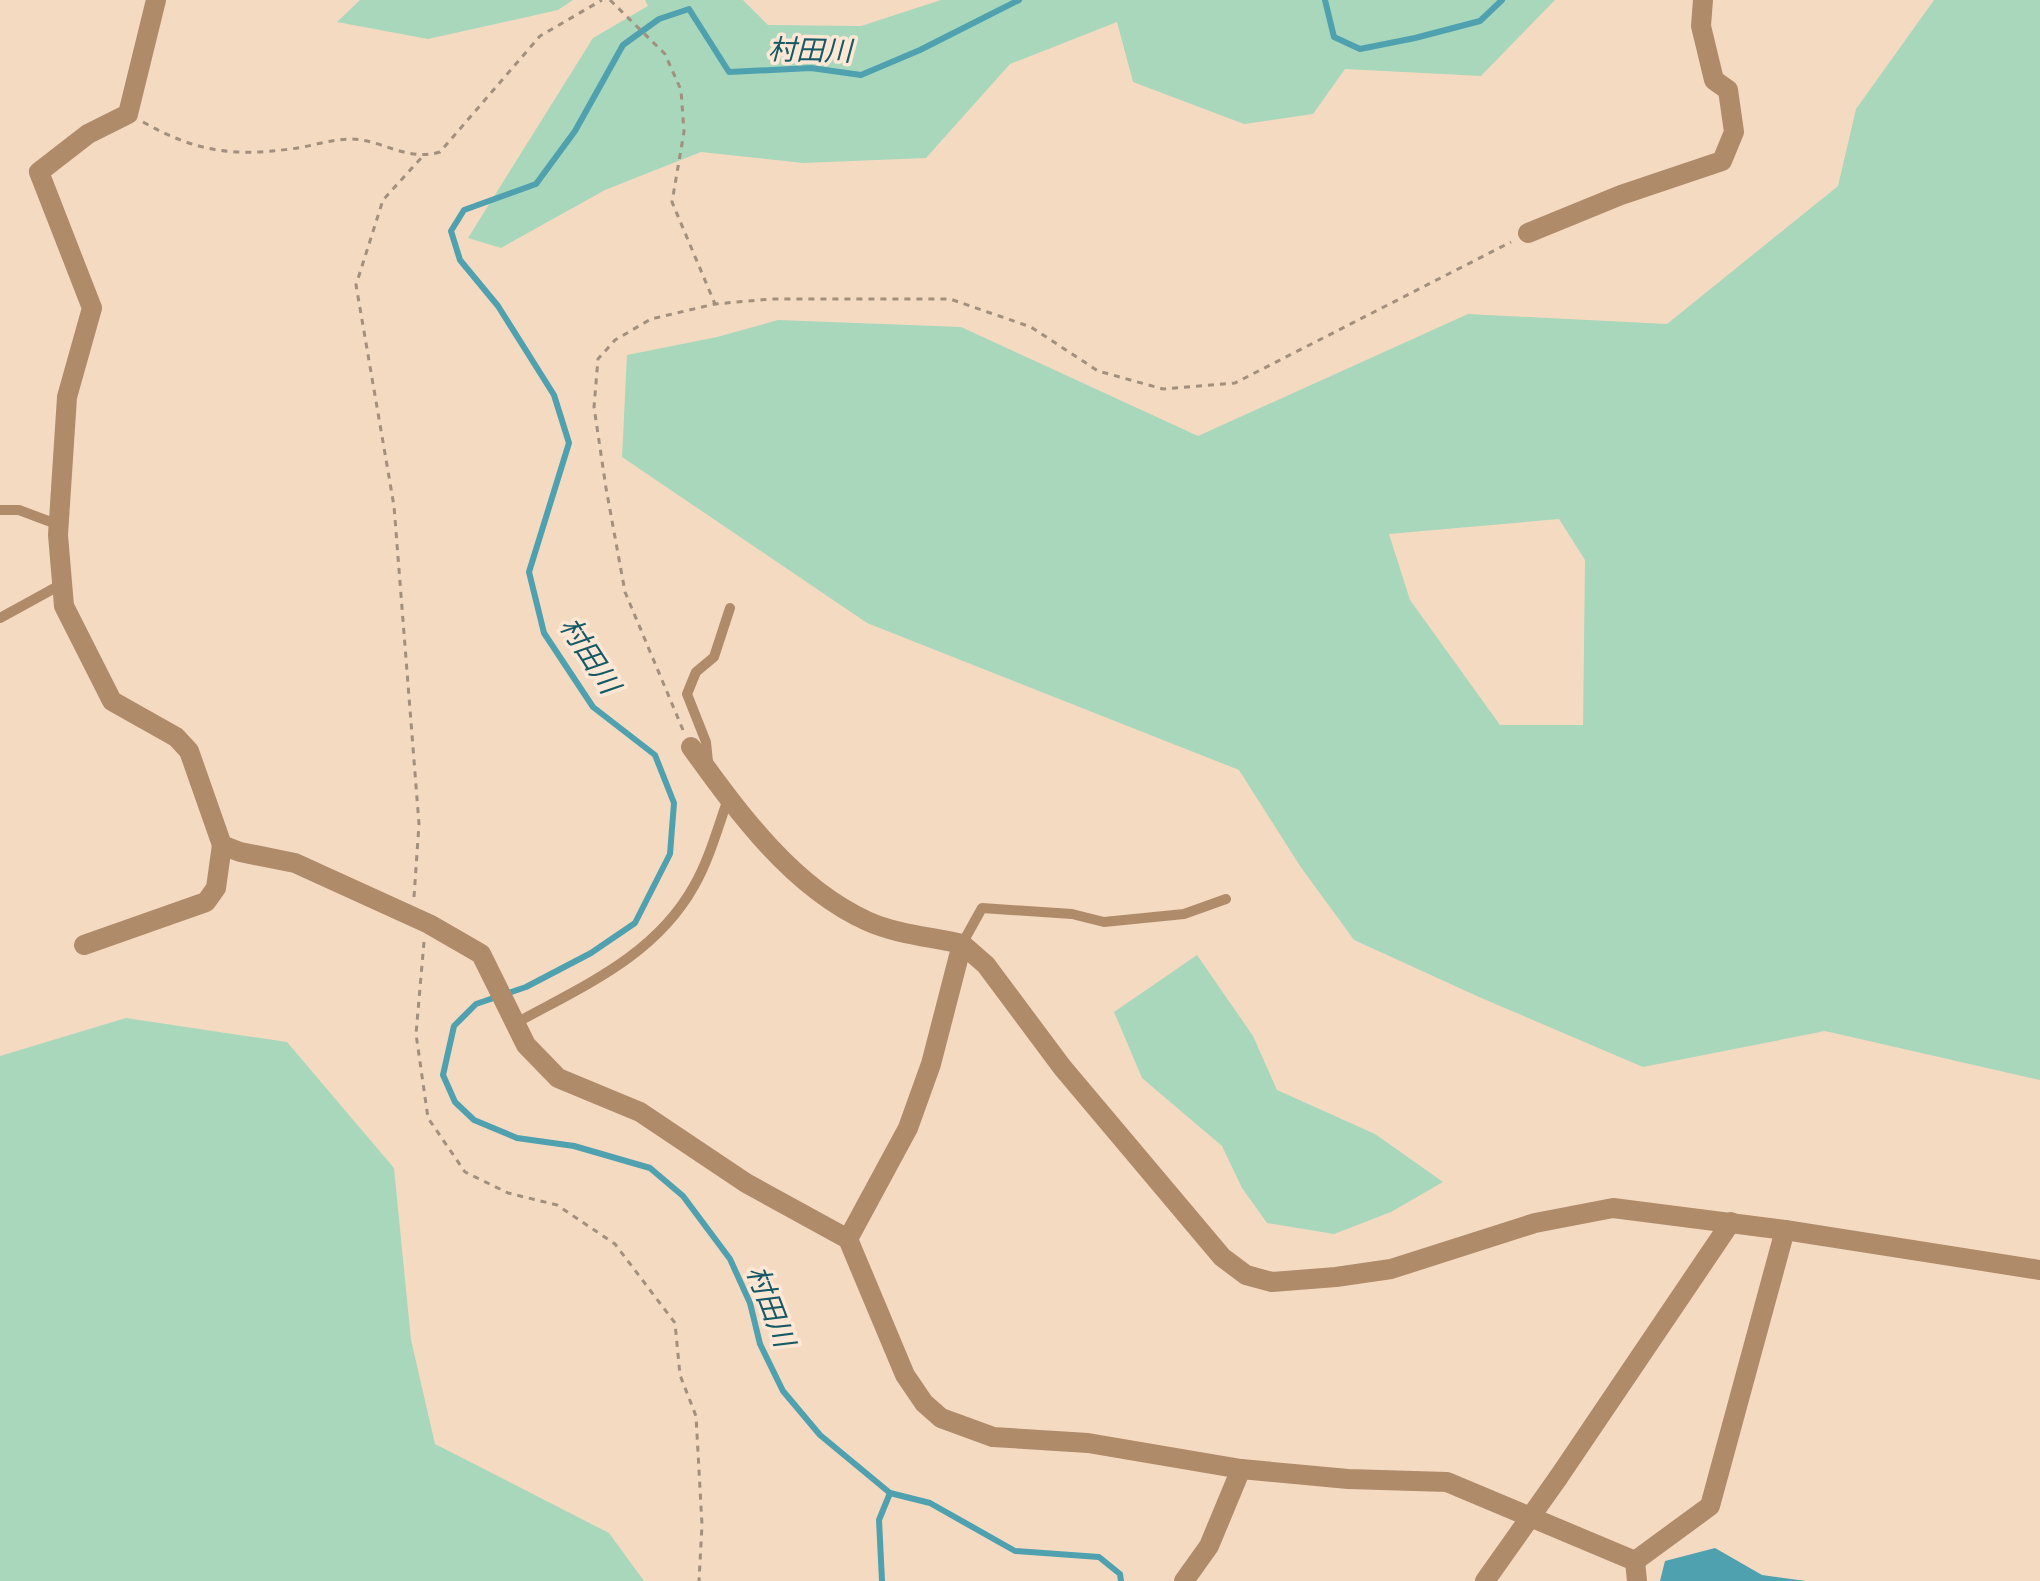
<svg xmlns="http://www.w3.org/2000/svg" width="2040" height="1581" viewBox="0 0 2040 1581" font-family="Rubik,'Noto Sans JP',sans-serif">
  <rect width="100%" height="100%" fill="#f5dac2"/>
  <g fill="#a9d7bc" fill-rule="evenodd">
    <path d="M360,0h213l-15,10 -130,29 -91,-17z"/>
    <path d="M645,0h98l25,25 93,1 80,-26h614l-74,76 -136,-7 -32,45 -69,10 -111,-42 -16,-60 -107,42 -84,94 -123,5 -102,-11 -96,38 -104,58 -33,-10 125,-200 55,-32z"/>
    <path d="M1934,0h106v1080l-215,-49 -182,36 -164,-70 -125,-57 -54,-74 -61,-96 -372,-147 -245,-166 5,-102 90,-18 61,-17 183,7 237,109 270,-122 199,10 171,-138 18,-77zM1559,519l26,41 -2,165h-83l-90,-125 -21,-66z"/>
    <path d="M1197,955l56,81 24,54 98,44 68,48 -52,30 -57,22 -67,-11 -25,-35 -20,-42 -80,-68 -28,-66z"/>
    <path d="M126,1018l161,24 107,126 17,172 24,104 174,89 35,48h-644v-525z"/>
  </g>
  <path fill="#4fa1af" d="M1715,1548l47,27 44,6h-146l5,-20z"/>
  <g fill="none" stroke-linecap="round" stroke-linejoin="round">
    <g stroke="#4fa1af" stroke-width="6">
      <path d="M1019,0l-99,50 -59,25 -50,-7 -82,4 -40,-63 -30,10 -36,26 -48,86 -39,53 -72,26 -13,21 9,29 38,46 56,89 15,48 -40,129 15,61 49,74 62,48 19,48 -4,51 -35,69 -44,30 -65,34 -50,17 -22,22 -11,49 12,27 19,18 43,18 57,8 76,22 33,28 47,63 20,44 10,41 23,47 37,44 70,58 40,10 85,48 84,6 21,17 1,7"/>
      <path d="M1325,0l9,37 26,12 55,-11 65,-17 22,-21"/>
      <path d="M882,1581l-3,-61 11,-27"/>
    </g>
    <g stroke="#a28f7d" stroke-width="3" stroke-dasharray="6 6" stroke-linecap="butt">
      <path d="M610,0l55,54 16,36 3,42 -12,70 43,102"/>
      <path d="M143,122c51,29 89,35 147,27 20,-2 41,-10 61,-10 33,1 55,23 89,13l100,-116 62,-36"/>
      <path d="M683,730l-58,-138 -19,-104 -12,-81 4,-48 17,-19 36,-21 64,-15 56,-5h179l81,28 67,44 65,18 72,-6 276,-141"/>
      <path d="M414,897l5,-73 -25,-318 -38,-221 27,-85 39,-43"/>
      <path d="M424,942l-8,92 12,84 37,54 43,21 49,12 58,39 60,79 5,52 16,41 6,109 -3,56"/>
    </g>
    <g stroke="#af8b6a" stroke-width="10">
      <path d="M0,510h19l40,15"/>
      <path d="M0,618l62,-34"/>
      <path d="M708,762l-2,-20 -19,-48 9,-22 18,-15 16,-49"/>
      <path d="M962,944l20,-36 90,6 32,8 80,-8 42,-15"/>
      <path d="M516,1023c67,-37 139,-67 178,-137 15,-26 24,-59 34,-87"/>
    </g>
    <g stroke="#af8b6a" stroke-width="20">
      <path d="M156,0l-28,114 -40,20 -49,38 53,136 -25,89 -9,138 6,71 48,95 64,36 13,14 33,94 18,7 55,11 134,61 52,30 45,91 32,33 82,34 106,71 102,56 57,136 19,28 17,15 52,19 95,6 153,26 107,10 99,3 188,79 2,20"/>
      <path d="M1528,233l93,-38 101,-34 12,-29 -6,-42 -14,-10 -13,-54 2,-26"/>
      <path d="M691,747c47,65 101,140 176,174 28,13 65,16 95,23l-31,120 -23,64 -60,111"/>
      <path d="M84,945l122,-43 10,-14 6,-43"/>
      <path d="M1635,1561l75,-55 75,-276"/>
      <path d="M1184,1581l25,-35 32,-77"/>
    </g>
    <g stroke="#af8b6a" stroke-width="20">
      <path d="M962,944l24,21 76,102 160,190 24,18 26,7 64,-5 55,-8 144,-46 78,-15 172,22 255,40"/>
      <path d="M1558,1478l173,-256"/>
    </g>
    <path stroke="#af8b6a" stroke-width="20" d="M1485,1581l73,-103"/>
  </g>
  <g text-anchor="middle" stroke-width="7" stroke-linejoin="round" paint-order="stroke">
    <g font-size="28" font-style="italic" fill="#145965" stroke="#fee8d5">
      <text transform="translate(810 50) rotate(1)" y="10">村田川</text>
      <text transform="translate(590 655) rotate(57)" y="10">村田川</text>
      <text transform="translate(771 1306) rotate(69)" y="10">村田川</text>
    </g>
  </g>
</svg>
